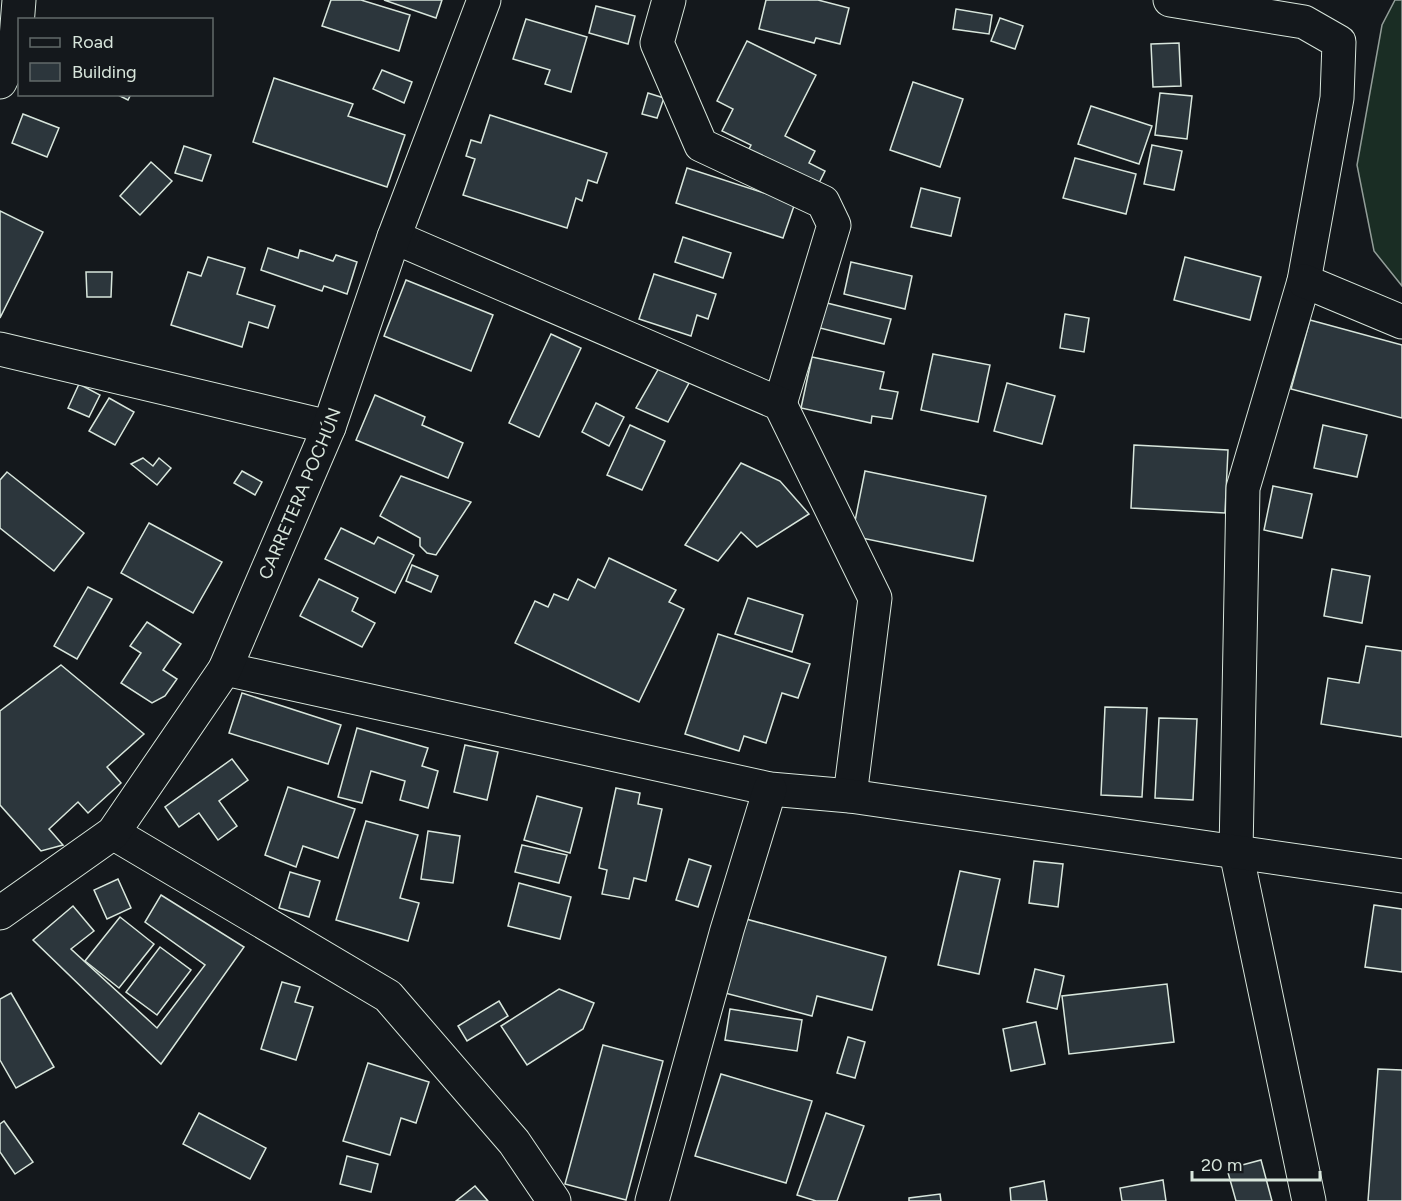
<svg xmlns="http://www.w3.org/2000/svg" width="1402" height="1201" viewBox="0 0 1402 1201" font-family="Figtree,sans-serif">
  <rect width="100%" height="100%" fill="#14181c"/>
  <path fill="#1a2d24" stroke="#939e99" stroke-width="1.5" d="M1395,0h7v286l-28,-35 -17,-86 25,-140z"/>
  <g fill="#2c363c" stroke="#d8e6dc" stroke-width="1.5">
    <path d="M331,0h30l49,15 -11,36 -77,-25z"/>
    <path d="M384,0h58l-6,18z"/>
    <path d="M766,0h52l31,8 -9,36 -24,-6 -2,5 -55,-14z"/>
    <path d="M596,6l39,10 -7,28 -39,-11z"/>
    <path d="M956,9l36,6 -3,19 -36,-5z"/>
    <path d="M1000,18l23,8 -8,23 -24,-8z"/>
    <path d="M526,19l61,18 -16,55 -26,-8 5,-14 -37,-11z"/>
    <path d="M747,41l69,34 -31,61 30,15 -6,12 16,8 -9,18 -70,-34 5,-10 -29,-14 11,-22 -16,-8z"/>
    <path d="M1179,43l2,43 -28,1 -2,-43z"/>
    <path d="M382,70l30,12 -8,21 -31,-14z"/>
    <path d="M274,78l79,26 -5,12 57,19 -18,52 -134,-45z"/>
    <path d="M913,82l50,17 -23,68 -50,-17z"/>
    <path d="M648,93l16,5 -7,20 -15,-4z"/>
    <path d="M1160,93l32,3 -5,43 -32,-4z"/>
    <path d="M116,94h15l-3,6z"/>
    <path d="M1091,106l61,20 -13,38 -61,-20z"/>
    <path d="M23,114l36,14 -12,29 -35,-14z"/>
    <path d="M490,115l117,38 -10,30 -9,-3 -6,21 -6,-3 -9,30 -104,-33 12,-36 -9,-3 5,-16 10,3z"/>
    <path d="M1152,145l30,6 -8,39 -30,-6z"/>
    <path d="M184,146l27,9 -9,26 -27,-8z"/>
    <path d="M1075,158l61,16 -10,40 -63,-16z"/>
    <path d="M151,162l21,19 -32,34 -20,-19z"/>
    <path d="M687,168l108,35 -12,35 -107,-35z"/>
    <path d="M921,188l39,10 -9,38 -40,-9z"/>
    <path d="M0,211l43,21 -43,86z"/>
    <path d="M683,237l48,16 -8,25 -48,-16z"/>
    <path d="M268,248l30,10 2,-8 33,11 3,-6 21,7 -10,32 -23,-8 -2,5 -61,-21z"/>
    <path d="M208,257l37,11 -8,26 38,12 -7,22 -19,-6 -7,25 -71,-22 17,-53 13,4z"/>
    <path d="M1185,257l76,20 -11,43 -76,-20z"/>
    <path d="M851,262l61,14 -7,33 -61,-15z"/>
    <path d="M86,272h26l-1,25h-24z"/>
    <path d="M654,274l62,20 -8,25 -11,-4 -6,21 -52,-17z"/>
    <path d="M406,280l87,35 -22,56 -87,-35z"/>
    <path d="M827,303l64,16 -7,25 -64,-16z"/>
    <path d="M1065,314l24,4 -5,34 -24,-4z"/>
    <path d="M1310,320l92,25v73l-111,-29z"/>
    <path d="M551,334l30,14 -42,89 -30,-14z"/>
    <path d="M933,354l57,11 -12,57 -57,-12z"/>
    <path d="M812,357l72,15 -4,17 18,3 -6,27 -20,-3 -1,7 -70,-15z"/>
    <path d="M659,368l30,15 -21,39 -32,-14z"/>
    <path d="M1007,383l48,13 -13,48 -48,-13z"/>
    <path d="M79,384l21,11 -11,22 -21,-9z"/>
    <path d="M375,395l50,22 -3,8 41,18 -15,35 -92,-38z"/>
    <path d="M109,398l25,14 -19,33 -26,-14z"/>
    <path d="M596,403l28,14 -15,29 -27,-14z"/>
    <path d="M630,425l35,16 -23,49 -35,-15z"/>
    <path d="M1323,425l44,10 -10,42 -43,-9z"/>
    <path d="M1134,445l94,5 -3,63 -94,-5z"/>
    <path d="M143,458l10,8 6,-8 12,10 -14,17 -26,-21z"/>
    <path d="M741,463l39,18 29,33 -52,33 -16,-15 -23,29 -33,-16z"/>
    <path d="M242,471l20,11 -7,13 -21,-12z"/>
    <path d="M865,471l121,25 -13,65 -121,-25z"/>
    <path d="M7,472l77,61 -30,38 -54,-43v-48z"/>
    <path d="M401,476l70,26 -35,53 -9,-2 -7,-7v-8l-40,-22z"/>
    <path d="M1273,486l39,8 -10,44 -38,-8z"/>
    <path d="M149,523l73,39 -29,51 -72,-40z"/>
    <path d="M341,528l33,16 4,-7 36,18 -19,38 -70,-34z"/>
    <path d="M609,558l67,32 -7,12 15,7 -45,93 -124,-59 20,-42 13,6 6,-13 14,6 10,-21 17,9z"/>
    <path d="M412,565l26,11 -7,16 -25,-11z"/>
    <path d="M1332,569l38,7 -8,47 -38,-7z"/>
    <path d="M319,579l39,19 -6,13 23,12 -13,24 -62,-31z"/>
    <path d="M88,587l24,12 -35,60 -23,-13z"/>
    <path d="M748,598l55,17 -11,37 -57,-18z"/>
    <path d="M147,622l34,22 -18,26 14,9 -12,17 -13,7 -31,-20 20,-30 -11,-7z"/>
    <path d="M718,634l92,30 -12,34 -16,-5 -16,50 -22,-7 -5,15 -54,-17z"/>
    <path d="M1366,646l36,5v86l-81,-13 7,-46 31,5z"/>
    <path d="M61,665l83,69 -37,33 14,16 -33,30 -10,-11 -29,27 14,16 -22,6 -41,-46v-94z"/>
    <path d="M242,693l99,32 -13,39 -99,-31z"/>
    <path d="M1105,707l42,1 -5,89 -41,-2z"/>
    <path d="M1159,718l38,1 -4,81 -38,-2z"/>
    <path d="M357,728l71,20 -6,18 16,5 -10,37 -28,-8 5,-19 -34,-10 -9,32 -24,-6z"/>
    <path d="M465,745l33,7 -11,48 -33,-8z"/>
    <path d="M232,759l16,21 -29,21 18,25 -19,14 -19,-27 -20,14 -14,-20z"/>
    <path d="M288,787l67,22 -17,49 -35,-12 -7,21 -31,-12z"/>
    <path d="M616,788l24,5 -2,11 24,5 -16,72 -12,-3 -5,21 -27,-5 5,-24 -8,-2z"/>
    <path d="M537,796l45,12 -12,45 -46,-13z"/>
    <path d="M366,821l52,14 -18,63 19,5 -11,38 -72,-21z"/>
    <path d="M428,831l32,5 -7,47 -32,-4z"/>
    <path d="M522,845l45,10 -8,28 -44,-11z"/>
    <path d="M689,859l22,7 -13,41 -22,-7z"/>
    <path d="M1034,861l29,3 -5,43 -29,-4z"/>
    <path d="M960,871l40,8 -21,95 -41,-9z"/>
    <path d="M290,872l30,9 -11,36 -30,-9z"/>
    <path d="M118,879l13,29 -24,11 -13,-29z"/>
    <path d="M519,883l52,14 -11,42 -52,-13z"/>
    <path d="M161,895l83,52 -83,117 -128,-124 40,-34 21,25 -23,18 86,79 48,-63 -60,-43z"/>
    <path d="M1374,905l28,4v63l-37,-5z"/>
    <path d="M120,917l34,27 -35,44 -34,-27z"/>
    <path d="M746,919l140,38 -14,53 -55,-14 -5,20 -87,-23z"/>
    <path d="M160,947l31,23 -34,45 -31,-23z"/>
    <path d="M1035,969l29,7 -7,33 -30,-7z"/>
    <path d="M282,982l18,5 -5,15 18,5 -17,53 -35,-11z"/>
    <path d="M1167,984l7,58 -105,12 -7,-58z"/>
    <path d="M559,989l35,14 -11,26 -56,36 -26,-39z"/>
    <path d="M11,993l43,74 -38,21 -16,-28v-61z"/>
    <path d="M499,1001l9,15 -41,25 -9,-15z"/>
    <path d="M730,1009l72,11 -5,31 -72,-11z"/>
    <path d="M1036,1022l9,42 -34,7 -8,-42z"/>
    <path d="M848,1037l17,5 -10,36 -18,-5z"/>
    <path d="M603,1045l60,16 -37,139 -61,-16z"/>
    <path d="M368,1063l61,19 -13,41 -15,-5 -11,37 -47,-14z"/>
    <path d="M1378,1069l24,1v131h-34z"/>
    <path d="M721,1074l91,27 -26,82 -91,-27z"/>
    <path d="M199,1113l67,35 -16,31 -67,-35z"/>
    <path d="M826,1113l38,13 -27,75h-21l-19,-6z"/>
    <path d="M4,1121l29,41 -18,12 -15,-22v-28z"/>
    <path d="M347,1156l31,8 -7,28 -31,-8z"/>
    <path d="M1261,1160l11,41h-36l-9,-32z"/>
    <path d="M1163,1180l3,21h-44l-2,-13z"/>
    <path d="M1044,1181l3,20h-36l-1,-13z"/>
    <path d="M475,1186l13,15h-32z"/>
    <path d="M940,1194l1,7h-32v-3z"/>
  </g>
  <g fill="none" stroke-linecap="round" stroke-linejoin="round">
    <defs>
      <g id="street">
        <path d="M669,0l-12,43 44,102 122,57 11,23 -54,179"/>
        <path d="M1170,0l134,22 35,20 -2,56 -33,183 -61,207 -7,364 73,349"/>
        <path d="M0,82l15,-31 4,-51"/>
        <path d="M394,237l386,167 95,194 -25,198"/>
        <path d="M1304,281l98,41"/>
        <path d="M0,349l329,78"/>
        <path d="M225,669l545,120 80,7 552,80"/>
        <path d="M113,833l275,163 126,146 40,59"/>
        <path id="s1" d="M0,913l113,-80 112,-164 104,-242 65,-190 90,-237"/>
        <path d="M652,1201l75,-271 43,-141"/>
      </g>
    </defs>
    <use href="#street" stroke="#d8e6dc" stroke-width="35"/>
    <use href="#street" stroke="#14181c" stroke-width="33"/>
  </g>
  <g text-anchor="middle" stroke-width="4.5" stroke-linejoin="round" paint-order="stroke">
    <g font-size="18" fill="#d8e6dc" stroke="#14181c">
      <text dy="6" stroke="none"><textPath href="#s1" startOffset="528">CARRETERA POCHÚN</textPath></text>
    </g>
  </g>
  <rect x="18" y="18" width="195" height="78" fill="#14181c" stroke="#626a69" stroke-width="1.5"/>
  <rect x="30" y="38" width="30" height="9" fill="#14181c" stroke="#626a69" stroke-width="1.5"/>
  <text x="72" y="48" font-size="18" fill="#d8e6dc">Road</text>
  <rect x="30" y="63" width="30" height="18" fill="#2c363c" stroke="#626a69" stroke-width="1.5"/>
  <text x="72" y="78" font-size="18" fill="#d8e6dc">Building</text>
  <path d="M1192 1171v9h128v-9" fill="none" stroke="#d8e6dc" stroke-width="3"/>
  <text x="1201" y="1171" font-size="18" fill="#d8e6dc" stroke="#14181c" stroke-width="4.5" paint-order="stroke">20 m</text>
</svg>
